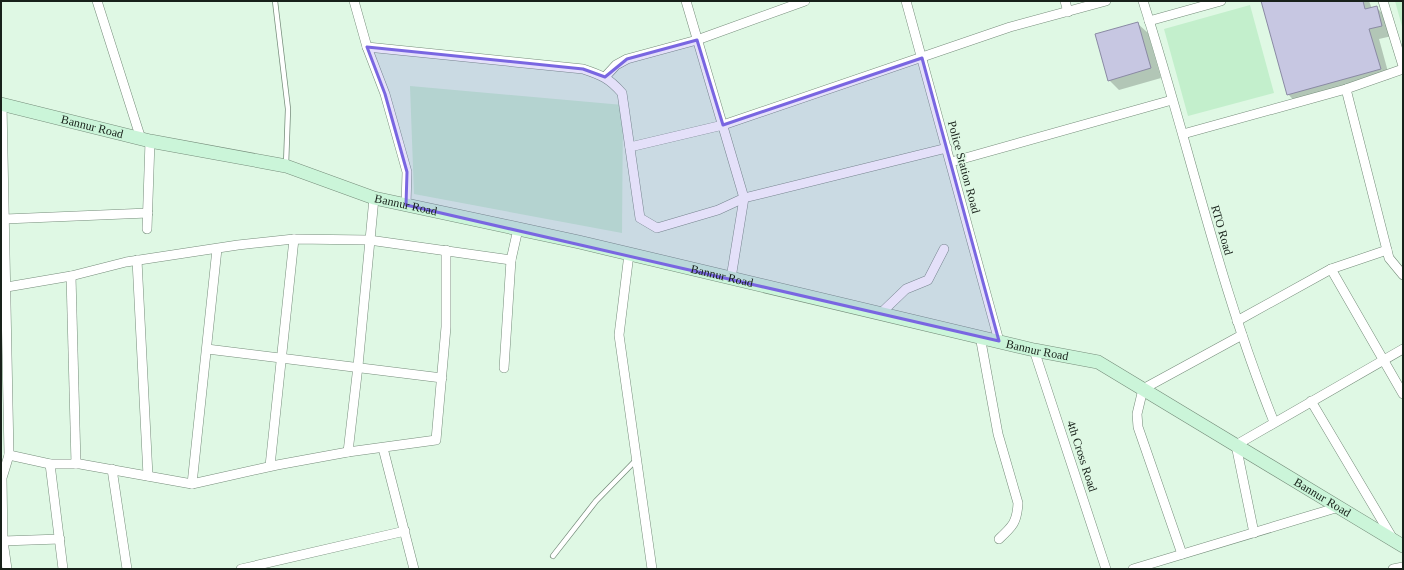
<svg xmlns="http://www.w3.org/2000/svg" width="1404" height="570" viewBox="0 0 1404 570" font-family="'Times New Roman',serif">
  <rect width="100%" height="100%" fill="#dff8e4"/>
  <g fill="#c3efcc">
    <path d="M1395,1h8v29z"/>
    <path d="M1250,5l24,88 -86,23 -24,-87z"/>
    <path d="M410,86l213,19 -1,128 -208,-39z"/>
  </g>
  <g fill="#0003">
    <path d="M1266,1h103l3,8 4,-2 10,10 6,19 -13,3 11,40 -92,26 -10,-11z"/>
    <path d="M1137,23l11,10 13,45 -42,12 -10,-10z"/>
  </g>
  <g fill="#c7c7e2" stroke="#8a8aa3">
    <path d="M1261,1h102l2,8 12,-3 5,20 -13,3 12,40 -94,26z"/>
    <path d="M1138,22l13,46 -43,13 -13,-47z"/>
  </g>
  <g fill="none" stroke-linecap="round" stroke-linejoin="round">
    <defs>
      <g id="service">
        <path d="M275,1l13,108 -2,56"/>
        <path d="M553,556l43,-55 41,-42"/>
      </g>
      <g id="minor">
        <path d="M97,1l44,138"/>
        <path d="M354,1l13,46 18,47 22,78 -1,33"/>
        <path d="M686,1l58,197 -13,80"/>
        <path d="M906,1l93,340"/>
        <path d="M1065,1l3,11"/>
        <path d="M1143,1c45,140 76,285 131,421"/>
        <path d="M1383,1l20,65"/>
        <path d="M1149,21l72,-20"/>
        <path d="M367,47l216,22c18,6 26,9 39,24l18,125 17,10 61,-18 26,-12 203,-50"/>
        <path d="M605,77l11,-12 11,-6 70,-19 108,-39"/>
        <path d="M1346,89l43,169 14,17"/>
        <path d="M2,104l7,351 -7,23 1,63 4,28"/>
        <path d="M1183,134l163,-45 57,-20"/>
        <path d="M630,147l93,-22 287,-98 96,-26"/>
        <path d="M951,162l221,-62"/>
        <path d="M5,219l143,-6"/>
        <path d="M147,229l3,-88"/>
        <path d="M629,254l-10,81 33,234"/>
        <path d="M137,260l11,216"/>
        <path d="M1331,269l72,125"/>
        <path d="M71,276l5,188"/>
        <path d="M1,288l70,-12 55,-14 112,-17 56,-6 75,1 142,20 7,-31"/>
        <path d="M881,313l25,-24 22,-9 16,-31"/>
        <path d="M1237,321l94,-52 56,-19"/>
        <path d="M980,336l18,98 20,69c-1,19 -5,23 -19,36"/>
        <path d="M207,349l235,29"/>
        <path d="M1034,350l72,219"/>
        <path d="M504,368l7,-108"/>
        <path d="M1311,401l82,138"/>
        <path d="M383,448l31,121"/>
        <path d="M348,452l10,-86 16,-168"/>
        <path d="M9,455l41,9h30l112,20 85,-19 71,-13 88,-12 10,-113v-77"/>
        <path d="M50,464l13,105"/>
        <path d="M270,466l24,-227"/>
        <path d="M112,469l15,100"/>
        <path d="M192,484l25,-235"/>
        <path d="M1254,533l-18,-88 167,-96"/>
        <path d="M3,541l57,-2"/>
        <path d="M1182,554l-44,-127 -1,-13 6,-25 99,-54"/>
        <path d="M241,569l164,-38"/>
        <path d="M1133,569l206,-62"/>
        <path d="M1393,569l10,-2"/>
      </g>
      <g id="secondary">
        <path id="s1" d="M1,104l149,37 136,25 88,32 205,44 455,108 64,12 305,184"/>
      </g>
    </defs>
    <use href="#service" stroke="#768d7b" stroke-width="6"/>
    <use href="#minor" stroke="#768d7b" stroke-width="10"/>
    <use href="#secondary" stroke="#768d7b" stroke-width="14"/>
    <use href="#service" stroke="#fff" stroke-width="4.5"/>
    <use href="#minor" stroke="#fff" stroke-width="9"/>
    <use href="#secondary" stroke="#cbf5d9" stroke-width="13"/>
  </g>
  <path fill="#7966e1" fill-opacity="0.2" stroke="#7966e1" stroke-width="3" stroke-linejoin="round" d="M697,40l26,85 199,-67 77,283 -593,-136 1,-33 -22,-78 -18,-47 216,22 22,8 22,-18z"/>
  <g text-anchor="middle" stroke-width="3" stroke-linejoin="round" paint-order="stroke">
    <g font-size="12" fill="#18211a" stroke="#dff8e4">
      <text dy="4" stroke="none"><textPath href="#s1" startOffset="94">Bannur Road</textPath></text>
      <text transform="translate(964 167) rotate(75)" y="4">Police Station Road</text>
      <text dy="4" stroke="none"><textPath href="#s1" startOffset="418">Bannur Road</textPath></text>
      <text transform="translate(1222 230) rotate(74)" y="4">RTO Road</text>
      <text dy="4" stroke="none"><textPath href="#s1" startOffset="742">Bannur Road</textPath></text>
      <text dy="4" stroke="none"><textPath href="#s1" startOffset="1066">Bannur Road</textPath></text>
      <text transform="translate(1082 456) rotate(72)" y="4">4th Cross Road</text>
      <text dy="4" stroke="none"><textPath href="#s1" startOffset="1390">Bannur Road</textPath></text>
    </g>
  </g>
  <rect width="1404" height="570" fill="none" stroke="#18211a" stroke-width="4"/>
</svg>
